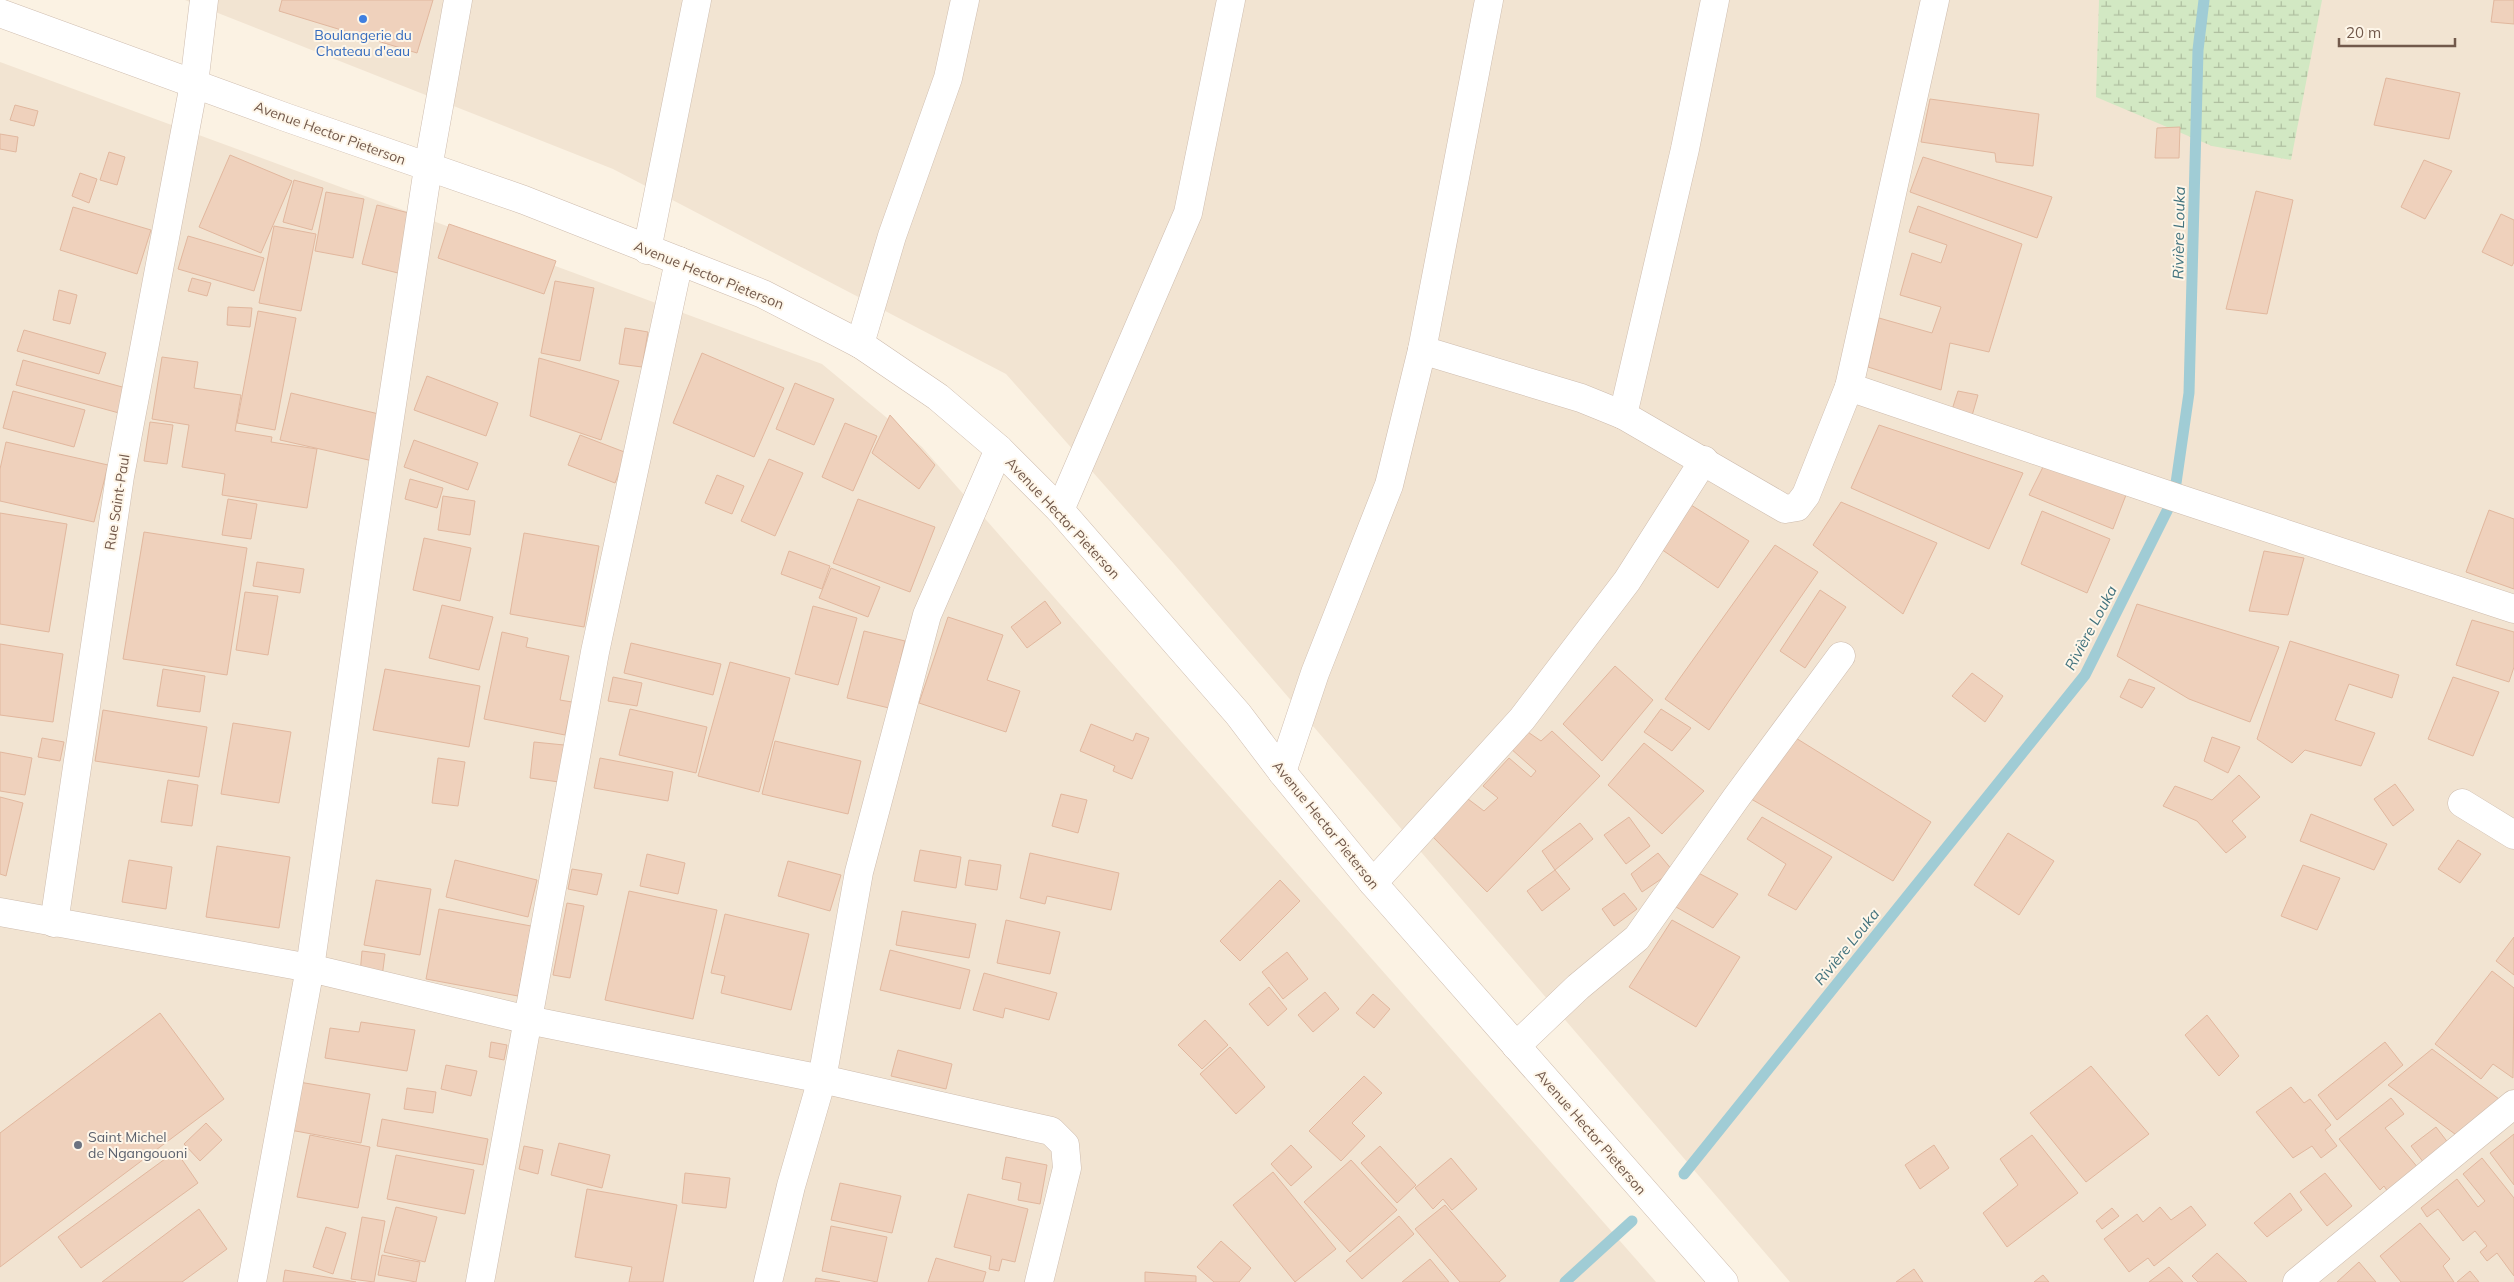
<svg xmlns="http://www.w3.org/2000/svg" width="2514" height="1282" viewBox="0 0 2514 1282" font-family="Mulish,sans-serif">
  <defs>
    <pattern id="wetland-marsh" width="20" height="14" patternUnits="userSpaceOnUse" patternTransform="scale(1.25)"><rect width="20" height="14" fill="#d2e8c3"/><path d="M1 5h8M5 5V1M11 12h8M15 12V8" fill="none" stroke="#afbfa0"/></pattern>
  </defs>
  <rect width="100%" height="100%" fill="#fbf2e3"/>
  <g fill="#f2e4d2">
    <path d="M185,0h2329v1282h-724l-616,-718 -168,-190 -393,-205z"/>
    <path d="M0,62l822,302 100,83 734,835h-1656z"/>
  </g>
  <path fill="url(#wetland-marsh)" d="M2099,0h223l-31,160 -79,-14 -116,-49z"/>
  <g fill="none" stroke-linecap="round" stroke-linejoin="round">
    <g stroke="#a0ccd5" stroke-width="11">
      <path d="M1684,1174l401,-499 89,-178 15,-104 9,-343 6,-50"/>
      <path d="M1565,1282l67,-61"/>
    </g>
  </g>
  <g fill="#efd1bc" stroke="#e1b79e">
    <path d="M282,0h151l-16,53 -138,-42z"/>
    <path d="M2494,0h20v24l-23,-2z"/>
    <path d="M2386,78l74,15 -11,46 -75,-14z"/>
    <path d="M1930,99l109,15 -6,52 -37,-4 -1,-9 -74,-11z"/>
    <path d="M15,105l23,6 -4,15 -24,-6z"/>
    <path d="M2180,127l-1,31h-24l2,-30z"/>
    <path d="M0,134l18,3 -2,15 -16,-3z"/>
    <path d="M109,152l16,5 -8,28 -17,-5z"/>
    <path d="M230,155l62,26 -31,72 -62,-26z"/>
    <path d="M1923,157l129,40 -15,41 -127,-46z"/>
    <path d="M2424,160l28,11 -27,48 -24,-12z"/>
    <path d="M80,173l17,6 -8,24 -17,-7z"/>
    <path d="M294,180l29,8 -11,42 -29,-8z"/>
    <path d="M2256,191l37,9 -26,114 -41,-5z"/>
    <path d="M326,192l38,7 -11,59 -38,-7z"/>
    <path d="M377,205l44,11 -15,59 -44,-11z"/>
    <path d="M1918,206l104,38 -33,108 -39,-9 -9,47 -73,-23 11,-49 53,15 9,-26 -41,-12 12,-42 29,10 6,-18 -38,-13z"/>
    <path d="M73,207l78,23 -14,44 -77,-24z"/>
    <path d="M2501,214l13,6v42l-2,4 -30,-14z"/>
    <path d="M449,224l107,37 -12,33 -106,-36z"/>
    <path d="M274,226l42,8 -15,77 -42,-8z"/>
    <path d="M188,236l76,22 -10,33 -76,-22z"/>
    <path d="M192,278l19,5 -4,13 -19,-5z"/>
    <path d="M555,281l39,7 -14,73 -39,-8z"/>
    <path d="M59,290l18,5 -7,29 -17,-4z"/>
    <path d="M228,307l24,1 -2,19 -23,-2z"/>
    <path d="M258,311l38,7 -21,112 -38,-7z"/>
    <path d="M625,328l23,4 -6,35 -23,-3z"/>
    <path d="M24,330l82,23 -7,21 -82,-23z"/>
    <path d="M702,353l82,35 -30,69 -81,-34z"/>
    <path d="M162,357l36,5 -4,26 47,7 -6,36 37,6 -1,5 46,7 -10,59 -85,-13 3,-21 -43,-7 7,-42 -37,-6z"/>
    <path d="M539,358l80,23 -18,59 -71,-24z"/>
    <path d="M23,360l103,28 -7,25 -103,-28z"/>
    <path d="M427,376l71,27 -12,33 -72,-26z"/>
    <path d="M795,383l39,16 -20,46 -38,-16z"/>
    <path d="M13,391l72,19 -11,37 -71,-19z"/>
    <path d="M1958,391l20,4 -9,31 -20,-7z"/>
    <path d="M291,393l92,22 -10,46 -93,-21z"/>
    <path d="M890,415l45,50 -16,24 -47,-36z"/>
    <path d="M150,422l23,3 -6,39 -23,-3z"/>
    <path d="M845,423l32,13 -24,55 -31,-14z"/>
    <path d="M1879,425l144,48 -34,76 -138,-61z"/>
    <path d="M580,435l47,18 -12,30 -47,-18z"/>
    <path d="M414,440l64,23 -10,27 -64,-23z"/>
    <path d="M6,442l102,23 -14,57 -94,-21v-32z"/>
    <path d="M769,459l34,14 -28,63 -34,-15z"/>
    <path d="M2044,465l82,30 -13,34 -84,-34z"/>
    <path d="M717,475l27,11 -12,28 -27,-11z"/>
    <path d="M410,479l33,9 -6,20 -32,-9z"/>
    <path d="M443,496l32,5 -5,34 -32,-5z"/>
    <path d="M228,499l29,5 -6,35 -29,-4z"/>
    <path d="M858,499l77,28 -25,65 -77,-29z"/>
    <path d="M1841,502l96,41 -34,71 -90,-69z"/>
    <path d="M1691,505l58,36 -31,47 -57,-39z"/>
    <path d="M2489,510l25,9v70l-48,-17z"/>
    <path d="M2042,511l68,28 -23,54 -66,-29z"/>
    <path d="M0,513l67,11 -18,108 -49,-8z"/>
    <path d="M144,532l103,16 -20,127 -104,-16z"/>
    <path d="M524,533l75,13 -15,81 -74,-13z"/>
    <path d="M424,538l47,10 -11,53 -47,-11z"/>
    <path d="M1775,545l43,27 -109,158 -44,-31z"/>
    <path d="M789,551l41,15 -8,23 -41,-15z"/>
    <path d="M2264,551l40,7 -16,57 -39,-4z"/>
    <path d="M257,562l47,7 -4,24 -47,-7z"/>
    <path d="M831,568l49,19 -12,30 -49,-19z"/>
    <path d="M1820,590l26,17 -41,61 -25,-17z"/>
    <path d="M245,592l33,4 -10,59 -32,-5z"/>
    <path d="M1045,601l16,22 -34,25 -16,-21z"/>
    <path d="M2137,604l142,43 -29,75 -61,-23 -72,-43z"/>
    <path d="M442,605l51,12 -14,53 -50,-12z"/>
    <path d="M813,606l44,12 -19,67 -43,-11z"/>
    <path d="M948,617l55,18 -16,45 33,11 -14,41 -87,-29z"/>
    <path d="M2472,620l42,12v35l-5,15 -53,-17z"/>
    <path d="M864,631l41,10 -16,67 -42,-10z"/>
    <path d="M502,632l26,6 -2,9 43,9 -9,44 12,2 -7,33 -81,-16z"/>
    <path d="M2290,641l109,34 -7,23 -43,-14 -14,36 40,13 -14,33 -56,-16 -13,13 -35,-24z"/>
    <path d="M631,643l90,21 -8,31 -89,-22z"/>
    <path d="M0,644l63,10 -10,68 -53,-7z"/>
    <path d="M730,662l60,16 -31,114 -61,-16z"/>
    <path d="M1615,666l38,34 -51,61 -39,-37z"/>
    <path d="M163,669l42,7 -5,36 -43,-6z"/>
    <path d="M385,669l95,17 -11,61 -96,-17z"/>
    <path d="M1972,673l31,23 -18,26 -33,-26z"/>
    <path d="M613,677l29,6 -5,23 -29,-5z"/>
    <path d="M2453,677l46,15 -26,64 -45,-17z"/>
    <path d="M2129,679l26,9 -13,20 -22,-11z"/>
    <path d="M630,709l77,18 -11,46 -77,-18z"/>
    <path d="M1661,709l30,19 -19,23 -28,-19z"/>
    <path d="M103,710l104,17 -8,50 -104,-16z"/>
    <path d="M233,723l58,9 -12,71 -58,-9z"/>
    <path d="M1091,724l42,17 3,-8 13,5 -17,41 -19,-8 2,-5 -35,-15z"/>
    <path d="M1525,730l16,11 11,-10 48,45 -113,116 -55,-56 36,-37 16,12 14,-13 -15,-12 26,-28 22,19 5,-6 -26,-23z"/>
    <path d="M1791,735l140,87 -38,59 -147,-85z"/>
    <path d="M2212,737l28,10 -12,26 -24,-12z"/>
    <path d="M42,738l22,4 -4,19 -22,-4z"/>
    <path d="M775,741l86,20 -13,53 -86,-20z"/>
    <path d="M534,742l30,3 -5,37 -29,-4z"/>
    <path d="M1644,743l60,48 -42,43 -54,-49z"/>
    <path d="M0,752l32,6 -7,37 -25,-4z"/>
    <path d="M438,758l27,4 -7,44 -26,-3z"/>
    <path d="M600,758l73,14 -5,29 -74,-13z"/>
    <path d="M2239,775l21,22 -28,24 14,16 -20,16 -29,-32 -34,-15 12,-20 37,14z"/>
    <path d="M168,780l30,5 -6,41 -31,-4z"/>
    <path d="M2395,784l19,26 -21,16 -19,-27z"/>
    <path d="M1061,794l26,6 -9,33 -26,-7z"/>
    <path d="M0,797l23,6 -17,73 -6,-2z"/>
    <path d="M2311,814l76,30 -13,26 -74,-29z"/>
    <path d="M1629,817l21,29 -24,18 -22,-29z"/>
    <path d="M1762,817l70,40 -36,53 -28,-15 18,-31 -39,-25z"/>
    <path d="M1580,823l13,16 -38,31 -13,-19z"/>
    <path d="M2008,833l46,28 -35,54 -45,-30z"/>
    <path d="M2458,840l23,14 -21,29 -22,-14z"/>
    <path d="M217,846l73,11 -11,71 -73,-11z"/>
    <path d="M920,850l41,7 -5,31 -42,-7z"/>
    <path d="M1030,853l89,20 -8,37 -64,-14 -2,8 -25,-6z"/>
    <path d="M1658,853l15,18 -31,21 -11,-18z"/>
    <path d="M647,854l38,9 -7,31 -38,-8z"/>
    <path d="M129,860l43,7 -6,42 -44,-7z"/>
    <path d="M455,860l82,20 -9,37 -82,-20z"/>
    <path d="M969,860l32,5 -4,25 -32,-5z"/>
    <path d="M788,861l53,14 -11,36 -52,-15z"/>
    <path d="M2303,865l37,13 -23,52 -36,-14z"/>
    <path d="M572,869l30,5 -5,21 -29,-6z"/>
    <path d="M1691,869l47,25 -25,34 -44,-25z"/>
    <path d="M1555,870l15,19 -28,22 -15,-20z"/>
    <path d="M376,880l55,9 -11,66 -56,-10z"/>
    <path d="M1280,880l20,21 -60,60 -20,-20z"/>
    <path d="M629,891l88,19 -24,109 -88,-19z"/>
    <path d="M1624,893l13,16 -23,17 -12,-17z"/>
    <path d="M567,903l17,3 -14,72 -17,-3z"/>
    <path d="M439,909l92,17 -13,70 -92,-17z"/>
    <path d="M902,911l74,13 -7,34 -73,-13z"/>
    <path d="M725,914l84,20 -18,76 -70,-17 4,-17 -14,-3z"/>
    <path d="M1006,920l54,12 -10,42 -53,-11z"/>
    <path d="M1672,920l68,37 -44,70 -67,-40z"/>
    <path d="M2514,937v38l-18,-14z"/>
    <path d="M890,950l80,20 -10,39 -80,-19z"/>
    <path d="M362,951l23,3 -3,23 -22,-3z"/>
    <path d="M1287,952l21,27 -25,20 -21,-27z"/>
    <path d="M2492,971l22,17 -1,90 -20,-14 -12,15 -46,-35z"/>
    <path d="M984,973l73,20 -8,27 -44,-12 -2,10 -30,-8z"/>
    <path d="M1269,987l18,22 -19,17 -19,-22z"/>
    <path d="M1325,992l14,17 -26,23 -15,-17z"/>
    <path d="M1373,994l17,15 -16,19 -18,-15z"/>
    <path d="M160,1013l64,86 -224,168v-134z"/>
    <path d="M2207,1015l32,41 -20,20 -34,-41z"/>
    <path d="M1205,1020l23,25 -26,24 -24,-24z"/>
    <path d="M361,1022l54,8 -8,41 -82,-13 5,-30 29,4z"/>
    <path d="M491,1042l16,3 -3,15 -15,-3z"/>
    <path d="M2385,1042l18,23 -66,55 -19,-25z"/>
    <path d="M1230,1047l35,40 -29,27 -36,-40z"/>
    <path d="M2432,1049l71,53 -44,35 -71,-52z"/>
    <path d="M898,1050l54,14 -6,25 -55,-13z"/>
    <path d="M446,1065l31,6 -6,25 -30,-7z"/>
    <path d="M2091,1066l58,68 -63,48 -56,-69z"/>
    <path d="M1364,1076l18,17 -30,30 13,13 -24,25 -32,-30z"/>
    <path d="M299,1082l71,12 -9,49 -71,-13z"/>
    <path d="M2291,1087l13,16 6,-4 21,26 -6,5 12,16 -16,12 -9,-12 -19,12 -37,-46z"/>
    <path d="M407,1088l29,4 -3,21 -29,-4z"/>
    <path d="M2391,1098l13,16 -19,14 34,41 -31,23 -4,-6 -4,4 -41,-51z"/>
    <path d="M382,1119l106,20 -5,26 -106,-19z"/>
    <path d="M206,1123l16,17 -22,21 -16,-17z"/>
    <path d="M2436,1127l13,17 -25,19 -13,-17z"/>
    <path d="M2514,1134v51l-24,-32z"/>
    <path d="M310,1135l60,12 -12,61 -61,-11z"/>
    <path d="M2032,1135l46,58 -71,54 -24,-34 35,-28 -18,-26z"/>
    <path d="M559,1143l51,12 -8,33 -51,-13z"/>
    <path d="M1291,1145l21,22 -21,19 -20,-22z"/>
    <path d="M1934,1145l15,23 -29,21 -15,-24z"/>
    <path d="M524,1146l19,4 -5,24 -19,-5z"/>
    <path d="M1380,1146l36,39 -19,18 -36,-40z"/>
    <path d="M176,1151l22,32 -117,85 -23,-31z"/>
    <path d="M396,1155l78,15 -9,44 -78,-15z"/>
    <path d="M1006,1157l41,8 -7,39 -22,-4 3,-17 -19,-4z"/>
    <path d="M1451,1158l26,31 -25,21 -9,-11 -10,10 -18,-21z"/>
    <path d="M2482,1158l32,40v78l-17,-23 -10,8 -7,-9 7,-6 -12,-15 -12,10 -25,-32 -11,8 -6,-9 36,-29 21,28 7,-6 -22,-27z"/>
    <path d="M1351,1160l46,50 -47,42 -46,-50z"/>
    <path d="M1273,1172l63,77 -41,33 -62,-77z"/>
    <path d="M685,1173l45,5 -4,30 -44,-5z"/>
    <path d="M2325,1173l27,33 -25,20 -27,-34z"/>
    <path d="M840,1183l61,13 -9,37 -61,-13z"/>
    <path d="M587,1189l90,16 -14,77h-34l3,-15 -57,-10z"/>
    <path d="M2290,1193l12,17 -35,27 -13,-14z"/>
    <path d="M968,1194l60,15 -13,53 -13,-3 -3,12 -10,-2 2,-13 -37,-9z"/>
    <path d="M1445,1205l61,71 -7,6h-39l-45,-53z"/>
    <path d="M2191,1206l15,19 -52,41 -6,-8 -19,14 -25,-33 33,-25 6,8 17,-15 11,13z"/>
    <path d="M396,1207l41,10 -12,45 -41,-10z"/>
    <path d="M2112,1208l7,8 -17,13 -6,-8z"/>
    <path d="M199,1209l28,40 -45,33h-80z"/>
    <path d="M1399,1216l15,18 -52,45 -16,-18z"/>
    <path d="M362,1217l23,4 -11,61 -23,-3z"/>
    <path d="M2420,1223l30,36 -7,7 11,16h-53l-21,-26z"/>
    <path d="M831,1226l56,11 -10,45 -55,-11z"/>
    <path d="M326,1227l20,6 -13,41 -20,-7z"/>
    <path d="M1221,1241l30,27 -12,14h-25l-17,-15z"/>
    <path d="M2217,1253l30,29h-49l-6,-6z"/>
    <path d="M382,1255l38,7 -4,20 -38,-7z"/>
    <path d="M936,1258l50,14 -3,10h-55z"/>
    <path d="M1430,1259l19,23h-47z"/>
    <path d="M2359,1262l17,20h-39z"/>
    <path d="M2169,1267l14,15h-34z"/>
    <path d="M1914,1269l9,13h-27z"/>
    <path d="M285,1270l71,12h-73z"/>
    <path d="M2470,1271l9,11h-22z"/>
    <path d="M1145,1272l51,4v6h-51z"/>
    <path d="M2043,1275l6,7h-15z"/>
    <path d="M816,1278l24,4h-25z"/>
  </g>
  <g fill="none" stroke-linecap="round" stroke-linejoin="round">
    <defs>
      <g id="minor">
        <path d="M1935,0l-86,387 325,110 340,112"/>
        <path d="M0,13l285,104 239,83 239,94 97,50 78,53 61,52 61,61 178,204 44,58 91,111 351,399"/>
        <path d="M647,250l50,-250"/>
        <path d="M860,344l32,-108 56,-158 17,-78"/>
        <path d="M1422,350l159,48 42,17 162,94 12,-2 9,-12 43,-108"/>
        <path d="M1623,415l62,-266 30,-149"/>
        <path d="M1060,510l128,-297 43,-213"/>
        <path d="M1282,772l33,-99 74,-188 33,-135 67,-350"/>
        <path d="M2462,803l52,32"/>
        <path d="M1373,883l149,-164 105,-138 77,-121"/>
        <path d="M0,912l310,56 218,52 294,59 229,52 14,14 2,23 -28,114"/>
        <path d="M54,923l66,-447 74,-392 10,-84"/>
        <path d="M1516,1046l62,-59 59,-49 99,-140 105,-142"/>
        <path d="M252,1282l58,-314 59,-413 59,-387 30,-168"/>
        <path d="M480,1282l115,-630 84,-391"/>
        <path d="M768,1282l23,-96 31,-107 37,-207 68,-257 72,-166"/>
        <path d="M2297,1282l217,-178"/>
      </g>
    </defs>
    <use href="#minor" stroke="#cebcae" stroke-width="29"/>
    <use href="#minor" stroke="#fff" stroke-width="28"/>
  </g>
  <circle fill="#3f7fe0" stroke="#fef6e9" stroke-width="2" cx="363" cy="19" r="5"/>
  <circle fill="#6b7280" stroke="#fef6e9" stroke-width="2" cx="78" cy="1145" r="5"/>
  <g text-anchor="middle" stroke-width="4" stroke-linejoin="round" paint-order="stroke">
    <g font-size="14" fill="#366cbe" stroke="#fef6e9">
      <text x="363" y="40">Boulangerie du<tspan x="363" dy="16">Chateau d'eau</tspan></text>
    </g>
    <g font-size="14" fill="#72594b" stroke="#fef6e9">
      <text transform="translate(330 133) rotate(20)" y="5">Avenue Hector Pieterson</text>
      <text transform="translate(709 275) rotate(22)" y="5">Avenue Hector Pieterson</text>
      <text transform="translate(117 502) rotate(-81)" y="5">Rue Saint-Paul</text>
      <text transform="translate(1063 518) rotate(47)" y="5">Avenue Hector Pieterson</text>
      <text transform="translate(1326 825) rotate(51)" y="5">Avenue Hector Pieterson</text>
      <text transform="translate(1591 1132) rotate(49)" y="5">Avenue Hector Pieterson</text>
    </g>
    <g font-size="14" fill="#5b616d" stroke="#fef6e9" text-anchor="start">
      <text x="88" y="1142">Saint Michel<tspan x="88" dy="16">de Ngangouoni</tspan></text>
    </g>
    <g font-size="15" font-style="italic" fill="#43737e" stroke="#fef6e9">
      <text transform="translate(2179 233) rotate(-89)" y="5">Rivière Louka</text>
      <text transform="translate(2091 628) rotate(-62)" y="5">Rivière Louka</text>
      <text transform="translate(1847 947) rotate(-51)" y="5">Rivière Louka</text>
    </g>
  </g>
  <path d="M2339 38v8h116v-8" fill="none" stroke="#72594b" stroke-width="2.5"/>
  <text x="2346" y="38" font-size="15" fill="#72594b" stroke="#fef6e9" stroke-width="4" paint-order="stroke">20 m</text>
</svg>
